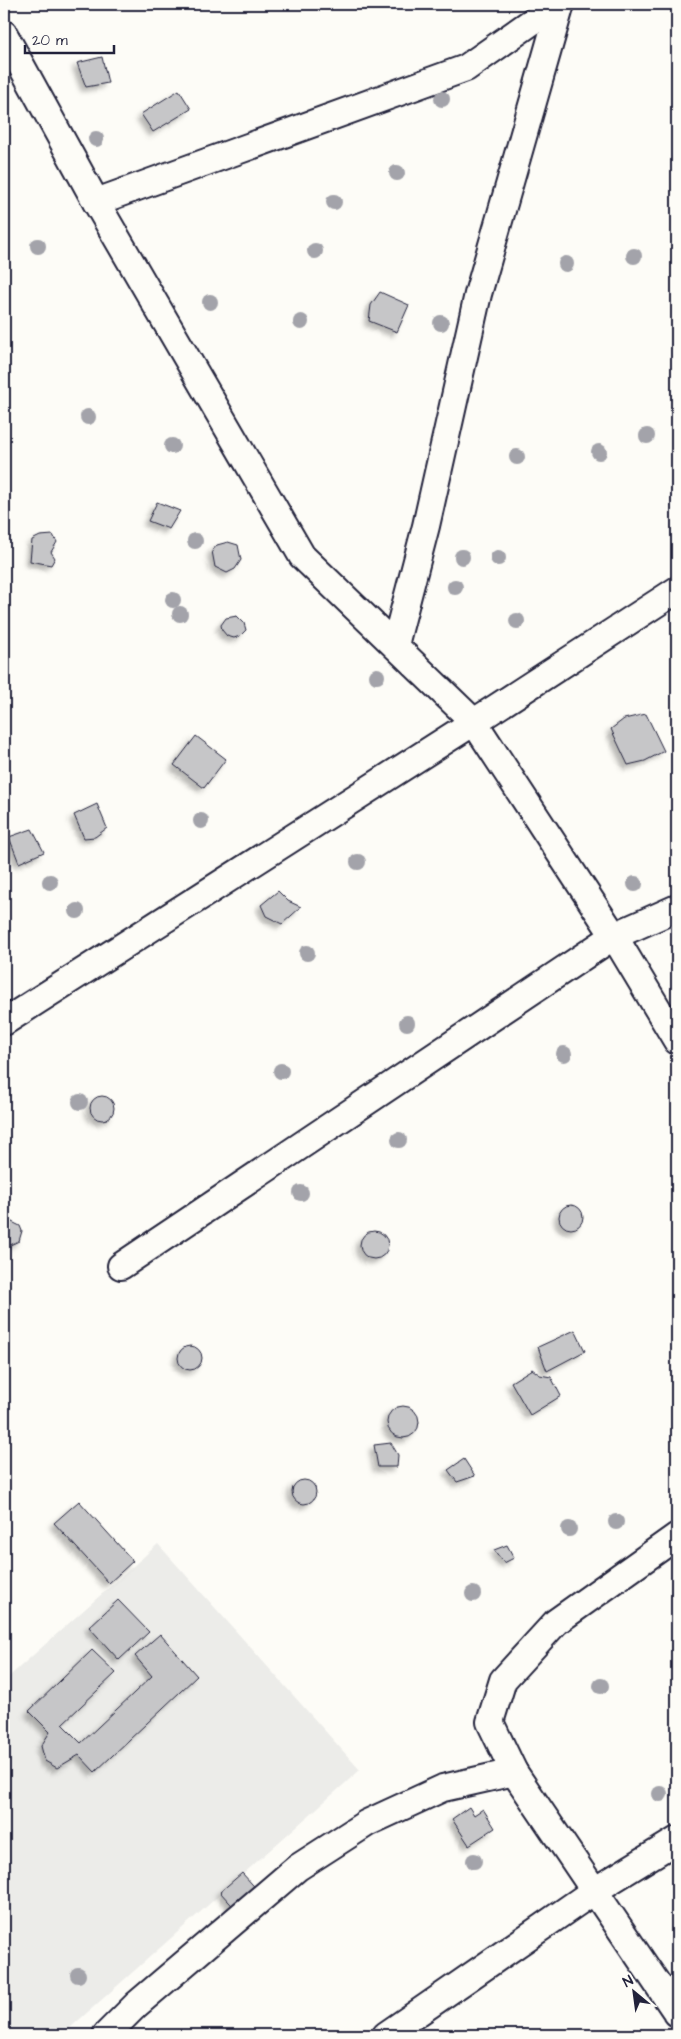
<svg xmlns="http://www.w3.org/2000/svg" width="681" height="2039" viewBox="0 0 681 2039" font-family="'Architects Daughter',sans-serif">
  <defs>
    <filter id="shadow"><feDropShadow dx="-4.5" dy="4.5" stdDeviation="2.5" flood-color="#0004"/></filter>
  </defs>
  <rect width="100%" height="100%" fill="#fdfcf7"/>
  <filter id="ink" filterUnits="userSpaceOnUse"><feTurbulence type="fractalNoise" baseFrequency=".02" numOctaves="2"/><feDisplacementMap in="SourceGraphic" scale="10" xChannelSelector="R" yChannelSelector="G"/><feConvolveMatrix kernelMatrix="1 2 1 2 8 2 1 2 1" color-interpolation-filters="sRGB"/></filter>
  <g filter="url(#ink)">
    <path fill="#ecece9" d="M158,1544l202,226 -298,265h-58v-354z"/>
    <g fill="#c6c6c8" stroke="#22223b" filter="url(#shadow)">
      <path d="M102,57l6,26 -22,4 -9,-24z"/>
      <path d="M179,90l12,19 -38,23 -12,-18z"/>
      <path d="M380,292l29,13 -12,27 -28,-11 2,-16z"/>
      <path d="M157,502l23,9 -11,18 -21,-8z"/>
      <path d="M53,535l4,7 -6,10 4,6 -4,7 -21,-4 2,-21 8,-4z"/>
      <path d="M228,542l10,3 3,15 -6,9 -8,4 -12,-6 -3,-16 5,-6z"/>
      <path d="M237,616l7,7 2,7 -6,6 -6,2 -7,-2 -5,-6 -1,-5 5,-7z"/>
      <path d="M646,714l18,37 -19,10 -17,4 -17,-36 13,-10z"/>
      <path d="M196,736l30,23 -22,29 -30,-23z"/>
      <path d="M97,804l10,24 -12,9 -11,1 -10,-23z"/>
      <path d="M32,829l12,23 -25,11 -10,-26z"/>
      <path d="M278,891l10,10 13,6 -19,17 -16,-8 -5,-11z"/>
      <circle cx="102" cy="1108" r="12"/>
      <circle cx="571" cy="1217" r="12"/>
      <path d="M10,1221l10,5 2,5 -3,10 -9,4 -6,-1v-21z"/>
      <circle cx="374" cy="1245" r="14"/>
      <path d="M575,1330l10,21 -38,20 -9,-24z"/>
      <circle cx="190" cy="1358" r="12"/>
      <path d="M532,1369l8,6 11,2 10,19 -31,19 -19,-33z"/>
      <circle cx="403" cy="1422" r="16"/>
      <path d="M391,1443l7,12 -1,12h-19l-4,-22z"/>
      <path d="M464,1459l11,17 -18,6 -9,-12z"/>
      <circle cx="304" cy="1492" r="12"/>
      <path d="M79,1501l54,60 -24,22 -55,-60z"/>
      <path d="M507,1545l7,13 -10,5 -10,-13z"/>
      <path d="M118,1600l31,32 -30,28 -30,-33z"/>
      <path d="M160,1634l37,42 -102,96 -16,-17 -22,13 -12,-7 -4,-15 9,-14 -21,-21 63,-61 24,23 -54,51 19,19 71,-67 -17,-20z"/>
      <path d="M469,1807l5,8 9,-6 12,19 -26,17 -17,-26z"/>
      <path d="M242,1873l20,22 -24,17 -18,-20z"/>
    </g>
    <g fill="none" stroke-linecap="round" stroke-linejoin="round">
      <defs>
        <g id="minor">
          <path d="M4,34l92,168 206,354 172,166 203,-132"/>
          <path d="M96,202l370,-134 91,-64"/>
          <path d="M395,645l31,-119 52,-232 83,-290"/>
          <path d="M4,1022l470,-300 140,214 63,105"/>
          <path d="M121,1266l493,-330 63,-28"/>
          <path d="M677,1536l-121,86 -53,58 -13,42 24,50 163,241"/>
          <path d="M106,2035l30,-30 161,-137 70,-45 76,-35 71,-16"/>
          <path d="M386,2035l208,-144 83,-51"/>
        </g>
      </defs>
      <use href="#minor" stroke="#22223b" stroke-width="30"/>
      <use href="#minor" stroke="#fdfcf7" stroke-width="26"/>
    </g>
    <g fill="#a3a3aa">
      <circle cx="442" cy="99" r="8"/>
      <circle cx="96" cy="139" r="8"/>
      <circle cx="397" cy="173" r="8"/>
      <circle cx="334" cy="202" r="8"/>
      <circle cx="38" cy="246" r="8"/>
      <circle cx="315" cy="251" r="8"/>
      <circle cx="634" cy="256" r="8"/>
      <circle cx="566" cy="264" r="8"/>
      <circle cx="210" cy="302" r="8"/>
      <circle cx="301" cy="322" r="8"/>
      <circle cx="441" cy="323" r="8"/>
      <circle cx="88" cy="417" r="8"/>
      <circle cx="647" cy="436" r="8"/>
      <circle cx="172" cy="446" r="8"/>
      <circle cx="599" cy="452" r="8"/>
      <circle cx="517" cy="457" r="8"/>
      <circle cx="195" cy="541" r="8"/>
      <circle cx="462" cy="557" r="8"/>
      <circle cx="498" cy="558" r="8"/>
      <circle cx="455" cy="587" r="8"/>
      <circle cx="173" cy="600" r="8"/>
      <circle cx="180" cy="614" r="8"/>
      <circle cx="517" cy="621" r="8"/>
      <circle cx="377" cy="676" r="8"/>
      <circle cx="201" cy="821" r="8"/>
      <circle cx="358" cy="862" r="8"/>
      <circle cx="50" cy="882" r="8"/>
      <circle cx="635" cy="884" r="8"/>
      <circle cx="77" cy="911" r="8"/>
      <circle cx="307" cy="953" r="8"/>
      <circle cx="407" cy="1023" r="8"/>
      <circle cx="564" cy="1054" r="8"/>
      <circle cx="281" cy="1071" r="8"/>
      <circle cx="80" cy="1102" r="8"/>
      <circle cx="399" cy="1140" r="8"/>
      <circle cx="301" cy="1193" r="8"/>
      <circle cx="616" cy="1522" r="8"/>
      <circle cx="569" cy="1529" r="8"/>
      <circle cx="473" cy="1594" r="8"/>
      <circle cx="601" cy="1686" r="8"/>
      <circle cx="660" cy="1794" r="8"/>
      <circle cx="474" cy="1861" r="8"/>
      <circle cx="78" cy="1975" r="8"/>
    </g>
  </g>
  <rect width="681" height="2039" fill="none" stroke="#fdfcf7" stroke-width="20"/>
  <rect x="10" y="10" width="661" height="2019" fill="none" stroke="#22223b" stroke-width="2" filter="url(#ink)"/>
  <g transform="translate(634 1992) rotate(331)" stroke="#fdfcf7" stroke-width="4" paint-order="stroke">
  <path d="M0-4L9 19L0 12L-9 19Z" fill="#22223b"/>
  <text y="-8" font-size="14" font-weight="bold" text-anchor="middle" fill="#22223b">N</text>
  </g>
  <path d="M25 45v8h89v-8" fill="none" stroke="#22223b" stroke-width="2.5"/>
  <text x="32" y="45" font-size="15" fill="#22223b" stroke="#fdfcf7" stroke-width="4" paint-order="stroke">20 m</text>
</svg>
